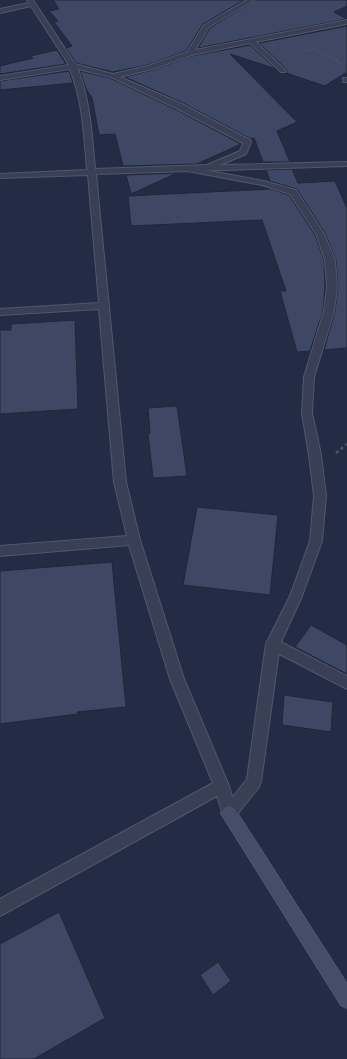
<svg xmlns="http://www.w3.org/2000/svg" width="347" height="1059" viewBox="0 0 347 1059" font-family="Raleway,sans-serif">
  <rect width="100%" height="100%" fill="#242c45"/>
  <g fill="#3e4763" stroke="#1f263c">
    <path d="M53,0h191l-41,24 -17,27 -38,14 -35,7 -37,-9 -10,-15 6,-2 -18,-24 4,-1 -9,-10 10,-2z"/>
    <path d="M255,0h92v6l-13,6 13,7 -149,29 12,-20z"/>
    <path d="M347,26v46l-22,14 -39,-13v-4l-27,-26z"/>
    <path d="M250,45l26,24 -46,-15 67,68 -20,9 13,31h-27l-9,-24 -3,1 -68,-36 -58,-26 27,-7 40,-14z"/>
    <path d="M57,50l9,14 -66,10v-8l33,-8 -3,-2z"/>
    <path d="M69,71l4,12 -73,7v-9z"/>
    <path d="M80,71l30,7 65,31 66,35 -44,20 -74,2 -8,-32 -16,1 -7,-37 -6,-9z"/>
    <path d="M292,169l6,14 37,-2 12,27v140l-23,2 11,-39 3,-24 -2,-27 -11,-27 -28,-44 -27,-8 -4,-11z"/>
    <path d="M177,173l-46,21 -5,-19z"/>
    <path d="M271,189l18,6 26,40 9,25 1,27 -2,24 -13,40 -13,1 -17,-61h6l-24,-71 -131,6 -3,-30z"/>
    <path d="M75,320l3,89 -78,5v-84h11v-6z"/>
    <path d="M177,406l10,70 -34,2 -5,-45h2l-2,-25z"/>
    <path d="M197,507l81,8 -8,80 -87,-10z"/>
    <path d="M112,562l14,145 -49,5 1,2 -78,10v-153z"/>
    <path d="M311,625l36,20v29l-52,-27z"/>
    <path d="M284,695l49,7 -2,30 -49,-7z"/>
    <path d="M59,912l46,106 -71,41h-34v-115z"/>
    <path d="M218,962l13,19 -18,14 -13,-20z"/>
  </g>
  <g fill="none" stroke-linecap="round" stroke-linejoin="round">
    <defs>
      <path id="lane" d="M182,166l82,15 32,9 28,44 11,26 2,27 -3,24 -20,66 -2,36 9,42 5,41 -4,45 -20,55 -22,48 -19,138 -2,5 -25,31 -5,2 -5,-2 -3,-5 3,-5 23,-29 19,-135 24,-48 20,-55 4,-45 -5,-41 -7,-42 2,-36 20,-66 3,-24 -2,-27 -9,-26 -26,-40 -28,-9 -80,-15z"/>
      <g id="street">
        <path d="M27,0h6l2,3 40,61 38,10 35,-8 39,-14 17,-27 43,-25h7l-45,27 -14,23 152,-30v4l-91,18 29,28v2h-4l-31,-29 -58,12 -40,14 -32,8 62,27 68,36 1,2 -5,12 -26,11 127,-3v4l-251,8 30,308 14,58 44,139 45,107 8,27 -3,5 -5,2 -5,-2 -7,-22 -217,120v-17l213,-116 -43,-104 -41,-134 -129,11v-10l127,-10 -13,-54 -15,-173 -99,6v-6l99,-6 -11,-128 -88,3v-4l87,-4c-3,-35 -4,-69 -17,-101l-70,11v-4l69,-11 -38,-59 -31,7v-4l29,-6zM78,69l33,8 65,31 67,35 -3,8 -33,14 -112,4c-3,-34 -5,-68 -17,-100z"/>
        <rect x="343" y="78" width="4" height="4"/>
        <path d="M273,638l74,38v13l-79,-41 -2,-4 2,-4z"/>
      </g>
      <path id="secondary" d="M229,806l5,2 113,176v24l-6,-3 -117,-187 -3,-5 3,-5z"/>
    </defs>
    <use href="#lane" stroke="#51576c" stroke-width="2"/>
    <use href="#street" stroke="#51576c" stroke-width="2"/>
    <use href="#secondary" stroke="#51576c" stroke-width="2"/>
    <path stroke="#455a62" stroke-width="1.5" stroke-dasharray="2 2" stroke-linecap="butt" d="M303,51l10,-2 28,14"/>
    <path stroke="#455a62" stroke-width="2.5" stroke-dasharray="3 3" stroke-linecap="butt" d="M336,453l11,-9"/>
    <use href="#lane" fill="#393f55" fill-rule="evenodd"/>
    <use href="#street" fill="#393f55" fill-rule="evenodd"/>
    <use href="#secondary" fill="#464d68" fill-rule="evenodd"/>
  </g>
</svg>
